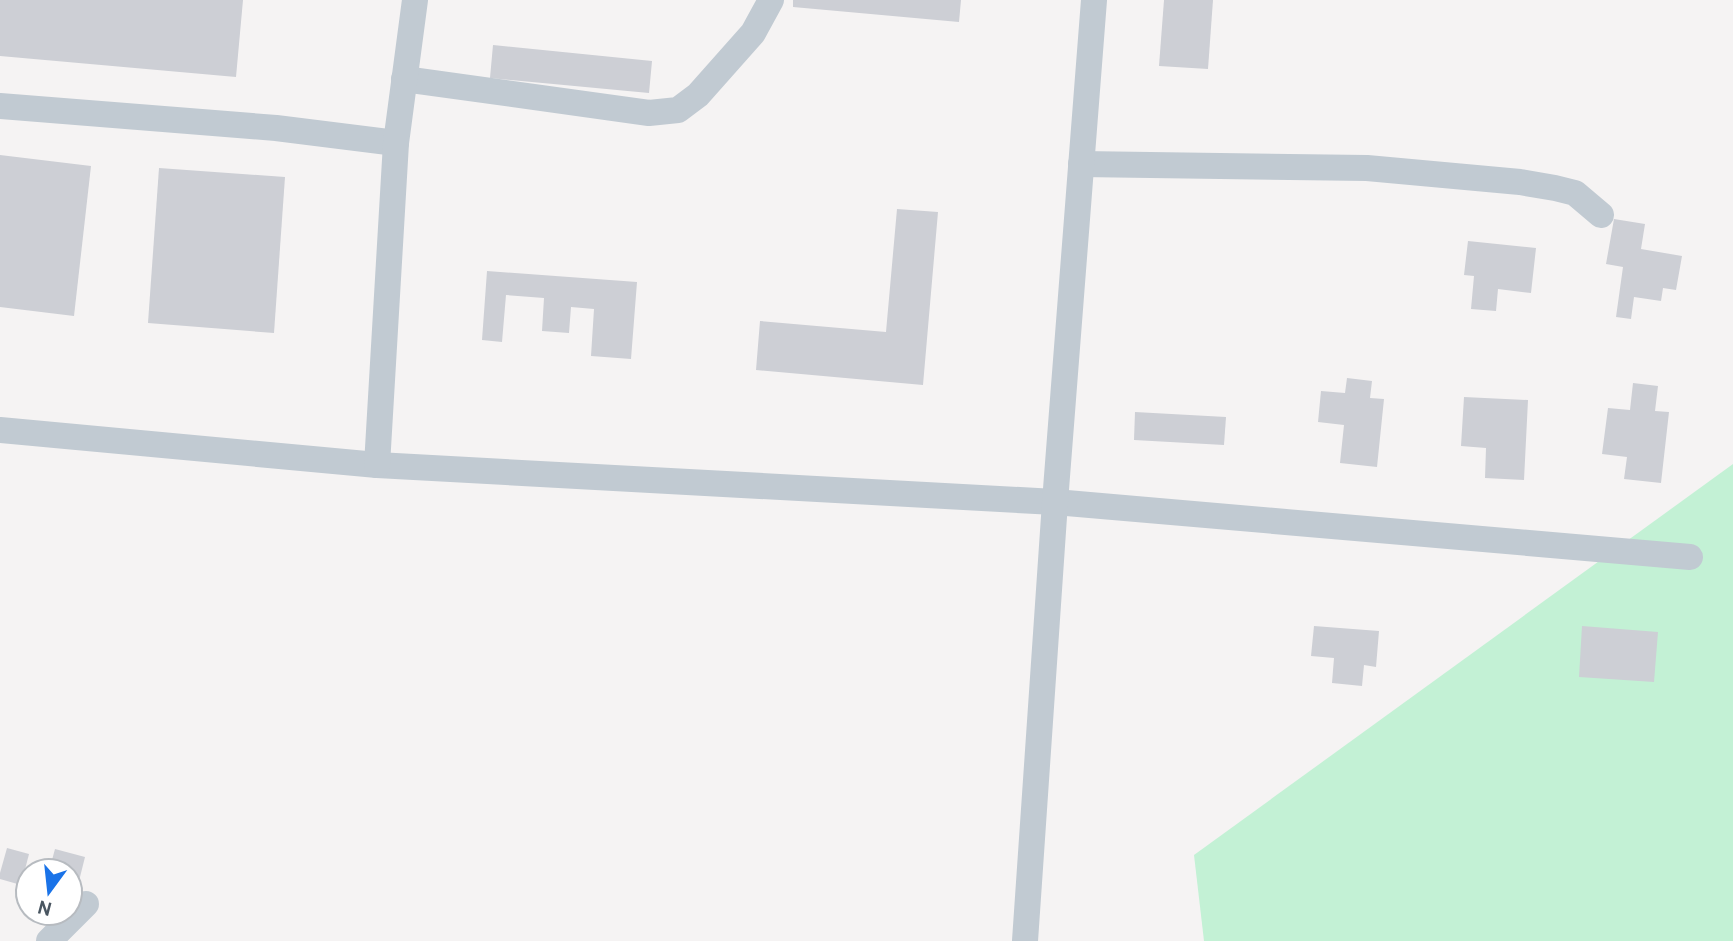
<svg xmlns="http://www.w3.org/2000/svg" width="1733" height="941" viewBox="0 0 1733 941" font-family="Overpass,sans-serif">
  <rect width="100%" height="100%" fill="#f5f3f3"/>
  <path fill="#c3f1d5" d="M1733,464v477h-529l-10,-86z"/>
  <g fill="#cdcfd5">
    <path d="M0,0h243l-7,77 -236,-21z"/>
    <path d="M793,0h168l-2,22 -166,-15z"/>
    <path d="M1164,0h49l-5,69 -49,-3z"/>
    <path d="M493,45l159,16 -3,32 -159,-15z"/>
    <path d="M0,155l91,11 -17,150 -74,-9z"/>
    <path d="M159,168l126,9 -11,156 -126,-10z"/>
    <path d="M897,209l41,3 -15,173 -167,-15 4,-49 126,11z"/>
    <path d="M1614,219l31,5 -4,25 41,7 -6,34 -13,-2 -2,13 -27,-4 -3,22 -15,-2 7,-50 -17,-3z"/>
    <path d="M1468,241l68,7 -5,45 -33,-4 -2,22 -25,-2 3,-33 -10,-1z"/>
    <path d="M487,271l150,11 -6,77 -40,-3 3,-47 -23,-2 -2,26 -27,-2 2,-33 -38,-3 -4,47 -20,-2z"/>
    <path d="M1347,378l25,3 -2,17 14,1 -7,68 -37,-4 4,-38 -26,-3 3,-31 24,2z"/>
    <path d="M1633,383l25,3 -3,25 14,1 -8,71 -37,-4 3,-22 -25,-3 6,-46 22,2z"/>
    <path d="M1464,397l64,3 -4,80 -39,-2 1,-30 -25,-2z"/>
    <path d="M1135,412l91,5 -2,28 -90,-5z"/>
    <path d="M1314,626l65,5 -3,36 -12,-2 -2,21 -30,-3 2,-25 -23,-2z"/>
    <path d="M1582,626l76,6 -4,50 -75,-5z"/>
    <path d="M7,848l22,6 -8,31 -21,-6v-6z"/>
    <path d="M55,849l30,8 -7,28 -8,-2v-12h-21z"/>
  </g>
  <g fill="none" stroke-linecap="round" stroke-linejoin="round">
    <g stroke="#c1cad2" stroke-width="26">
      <path d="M404,79l245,34 29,-3 20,-15 55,-62 18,-33"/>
      <path d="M0,106l276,22 120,15"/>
      <path d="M1081,164l286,4 153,14 35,6 20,5 26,22"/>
      <path d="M0,430l377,35 678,37 635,55"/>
      <path d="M377,465l19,-322 19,-143"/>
      <path d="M49,941l37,-37"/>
      <path d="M1025,941l30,-439 39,-502"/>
    </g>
  </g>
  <g transform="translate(49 892) rotate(195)"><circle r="33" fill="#ffffff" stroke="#b7bbc0" stroke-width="2"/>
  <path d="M0-5L12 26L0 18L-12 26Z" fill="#1a73e8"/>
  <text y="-10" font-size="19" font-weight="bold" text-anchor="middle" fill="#4a5661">N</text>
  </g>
</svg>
